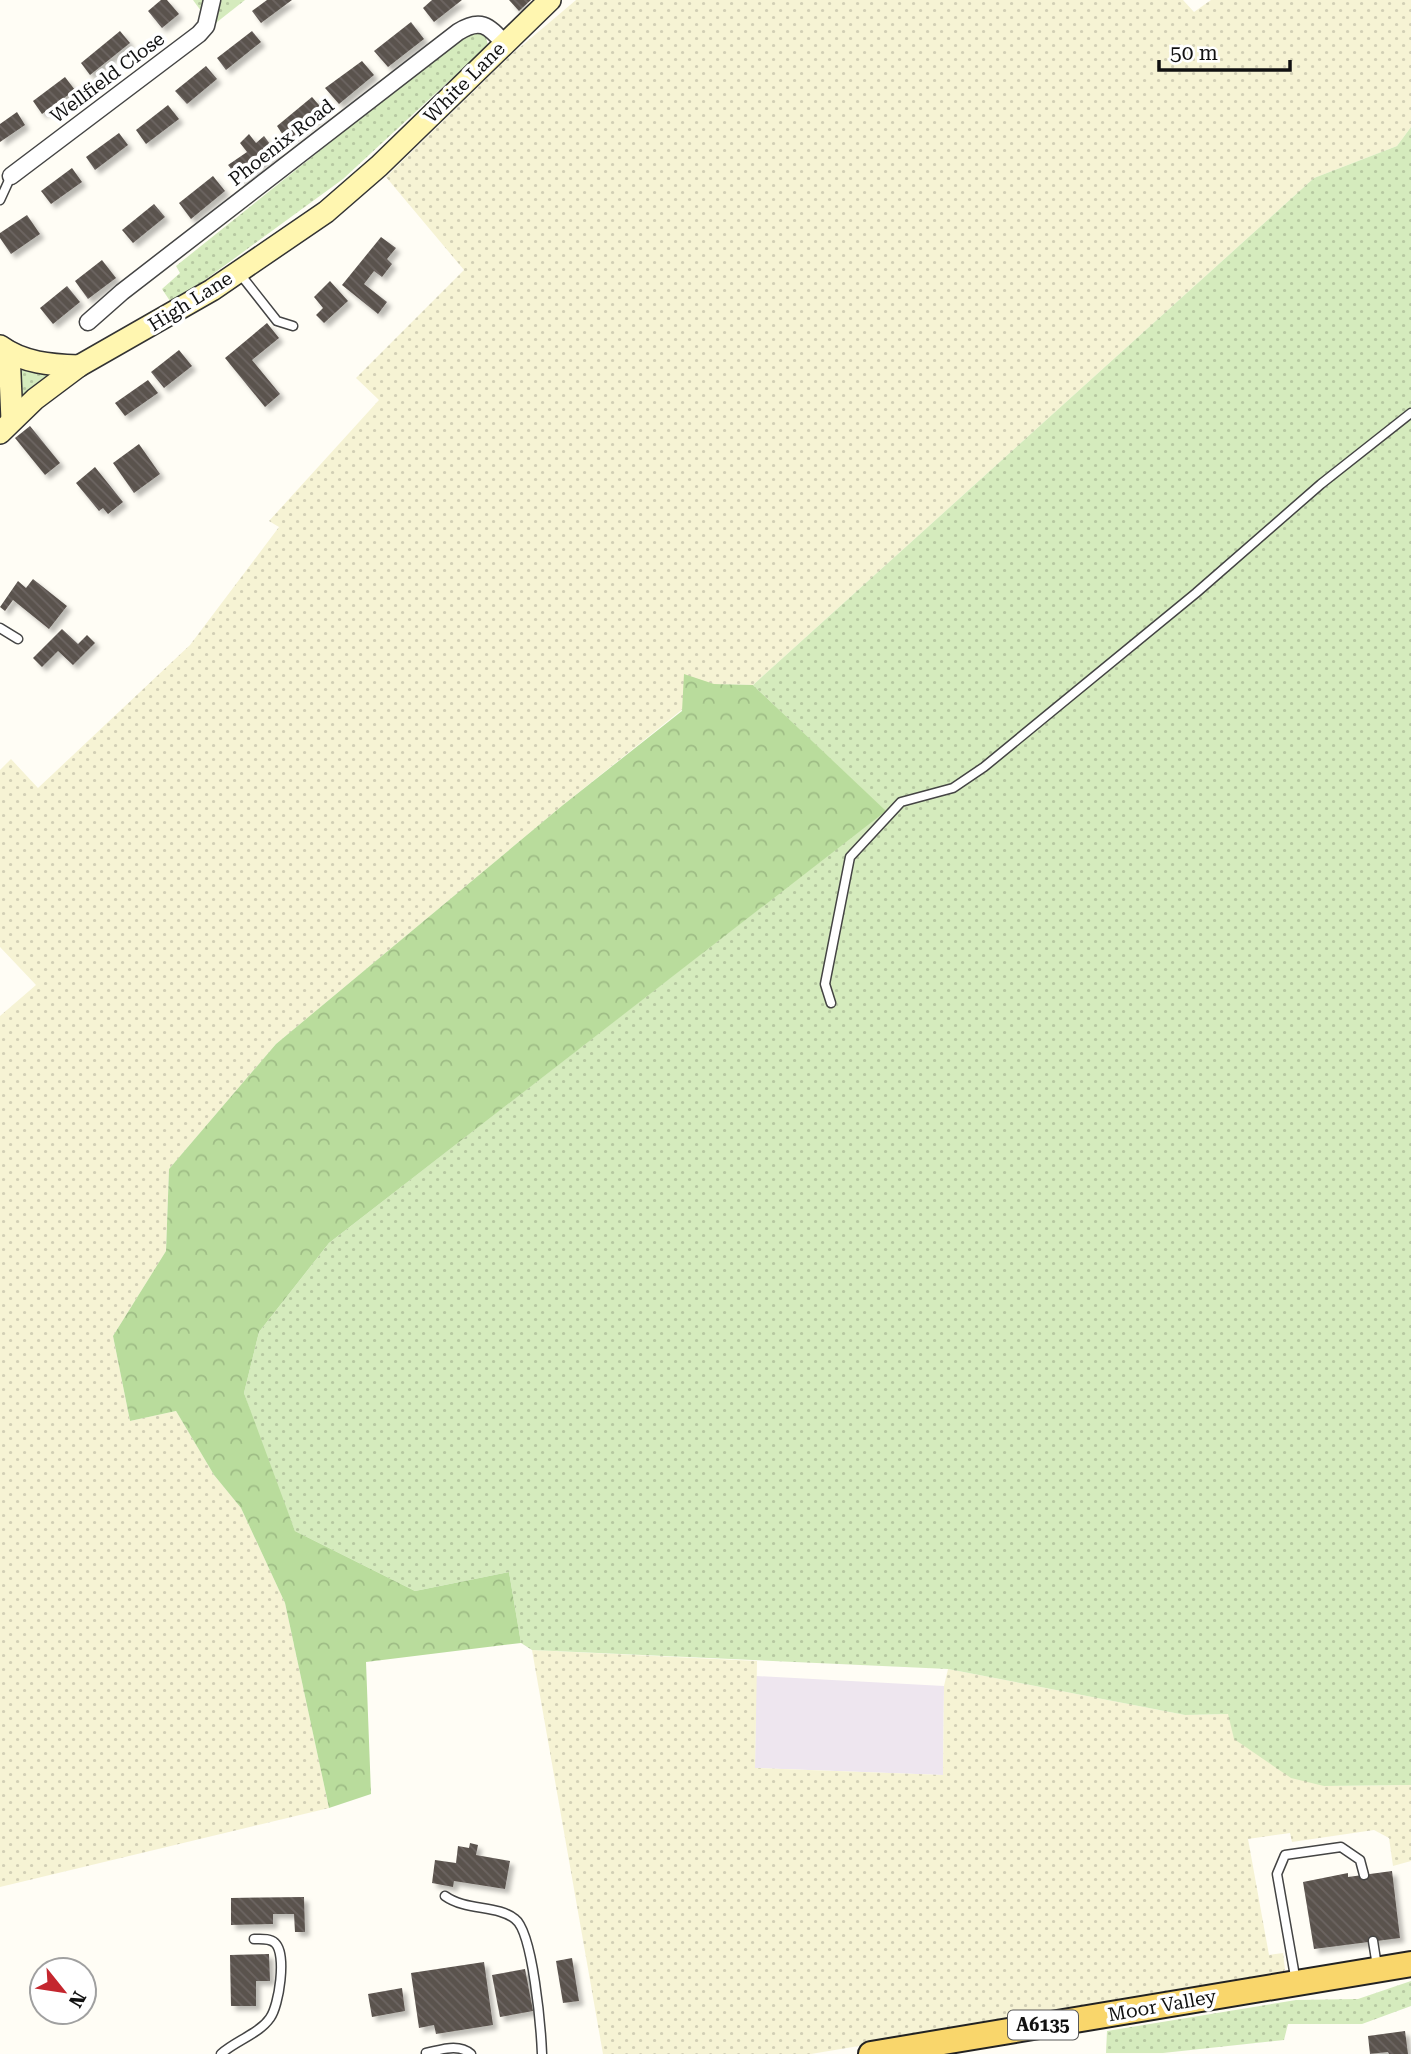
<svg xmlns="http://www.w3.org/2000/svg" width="1411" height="2054" viewBox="0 0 1411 2054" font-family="'Roboto Serif',serif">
  <defs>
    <pattern id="farmland-dots" width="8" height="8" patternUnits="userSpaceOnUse" patternTransform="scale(1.75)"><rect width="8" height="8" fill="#f6f3d4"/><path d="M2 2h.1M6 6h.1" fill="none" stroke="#d2cfb5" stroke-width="1.8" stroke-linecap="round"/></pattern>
    <pattern id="grass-dots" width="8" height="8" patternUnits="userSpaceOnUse" patternTransform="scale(1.75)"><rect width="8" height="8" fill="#d5ebbd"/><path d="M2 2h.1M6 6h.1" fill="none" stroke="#b6c8a1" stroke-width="1.8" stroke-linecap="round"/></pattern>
    <pattern id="forest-crowns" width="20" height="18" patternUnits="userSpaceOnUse" patternTransform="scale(1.75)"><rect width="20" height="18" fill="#b9dc9c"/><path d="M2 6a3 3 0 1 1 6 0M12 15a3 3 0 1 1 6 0" fill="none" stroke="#9ebc85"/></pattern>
    <pattern id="building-back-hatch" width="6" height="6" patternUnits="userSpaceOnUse" patternTransform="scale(1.75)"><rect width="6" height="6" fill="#5a524d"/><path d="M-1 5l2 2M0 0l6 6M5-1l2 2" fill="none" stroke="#6d6662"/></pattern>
    <filter id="shadow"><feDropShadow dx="4.5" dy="4.5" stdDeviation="2" flood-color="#0004"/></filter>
  </defs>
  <rect width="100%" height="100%" fill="#fffdf5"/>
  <path fill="#eee6ef" d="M756,1676l188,10 -1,89 -188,-7z"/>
  <g fill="url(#farmland-dots)">
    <path d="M576,0h607l11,12 17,-12h200v127l-14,19 -83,32 -561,507 -39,-1 -151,121 -287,239 -107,125 -3,82 -53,85 17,85 46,-10 38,64 27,33 44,95 44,205 -329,79v-871l36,-31 -36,-38v-177l11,-11 27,29 152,-143 89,-118 -10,-6 110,-121 -23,-22 108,-108 -78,-93 125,-122z"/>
    <path d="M532,1650l225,11 -2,107 188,7 1,-89 4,-17 237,46 43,-1 96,72 87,-1v76l-18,5 -4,-28 -15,-8 -82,12 -2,-9 -42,6 21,116 14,-2 2,16 -3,6 -471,79h-208z"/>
  </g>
  <g fill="url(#grass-dots)">
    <path d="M193,0h52l-33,26z"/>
    <path d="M477,32l8,2 3,11 -145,134 -171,125 -10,-15 18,-16 -4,-7 287,-230z"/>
    <path d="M1411,127v1658l-87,1 -33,-8 -57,-39 -6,-25 -43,1 -237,-46 -416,-19 -11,-7 -12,-71 -94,19 -120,-60 -27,-67 -24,-71 15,-61 70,-89 556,-432 -132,-126 561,-507 83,-32z"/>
    <path d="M20,370l30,5 -29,23z"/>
    <path d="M1411,1981v25l-49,18h-74l-4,16 -121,13h-57l1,-22 189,-31 62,-1z"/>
  </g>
  <path fill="url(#forest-crowns)" d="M684,674l30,10 39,1 133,126 -557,432 -70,89 -15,61 51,138 120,60 94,-19 12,71 -155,19 5,132 -42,14 -44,-205 -44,-95 -27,-33 -38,-64 -46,10 -17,-85 53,-85 3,-82 107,-125 287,-239 119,-94z"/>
  <g fill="url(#building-back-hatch)" filter="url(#shadow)">
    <path d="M161,0h6l12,14 -17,14 -14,-17z"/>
    <path d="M267,0h25l-31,23 -9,-12z"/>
    <path d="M432,0h30l-28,22 -11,-14z"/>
    <path d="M509,0h22l-12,11z"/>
    <path d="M411,22l13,17 -36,28 -14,-16z"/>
    <path d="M120,31l10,12 -40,32 -9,-12z"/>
    <path d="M252,31l9,11 -35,28 -9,-12z"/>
    <path d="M362,61l12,14 -35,29 -14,-16z"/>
    <path d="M206,66l11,13 -30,25 -12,-13z"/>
    <path d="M65,77l10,13 -33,24 -9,-13z"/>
    <path d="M312,97l13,15 -38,29 -10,-15z"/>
    <path d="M168,105l11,14 -33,25 -10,-14z"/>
    <path d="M17,112l8,13 -25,17v-18z"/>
    <path d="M119,133l9,12 -33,25 -9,-13z"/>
    <path d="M249,134l7,9 8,-7 12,16 -36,28 -12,-15 19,-13 -7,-9z"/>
    <path d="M72,168l10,14 -31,22 -10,-13z"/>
    <path d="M213,176l12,15 -34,28 -12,-16z"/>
    <path d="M154,204l11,13 -32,26 -11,-13z"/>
    <path d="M27,215l13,19 -29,20 -11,-16v-5z"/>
    <path d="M381,237l15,11 -9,11 5,5 -10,13 -8,-6 -10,13 23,18 -9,12 -36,-29z"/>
    <path d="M102,260l14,18 -28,21 -13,-18z"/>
    <path d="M330,281l18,20 -24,22 -8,-8 7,-7 -9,-11z"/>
    <path d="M67,286l13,16 -27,22 -13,-16z"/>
    <path d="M267,323l12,15 -27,22 28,34 -15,13 -40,-49z"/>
    <path d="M179,350l13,16 -28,22 -13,-16z"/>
    <path d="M148,380l10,13 -33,23 -10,-13z"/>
    <path d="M30,426l30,37 -15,12 -30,-37z"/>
    <path d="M139,444l21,30 -26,19 -21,-30z"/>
    <path d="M95,467l28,35 -15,12 -5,-6 -4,3 -23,-28z"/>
    <path d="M33,579l34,27 -18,23 -36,-29 -8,11 -5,-4 18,-26 8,7z"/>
    <path d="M62,629l16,15 9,-9 8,8 -22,22 -15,-14 -16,16 -9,-9z"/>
    <path d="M470,1843l8,2 -2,10 34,6 -5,28 -51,-8 -1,6 -21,-4 3,-23 21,3 2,-17 11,2z"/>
    <path d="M1392,1871l8,67 -86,11 -11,-67 45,-9v4z"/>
    <path d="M304,1897l1,35h-10l-1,-18h-21v10l-42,1v-27z"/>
    <path d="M269,1954l1,27h-14v25h-25l-1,-51z"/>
    <path d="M572,1958l7,43 -16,2 -7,-42z"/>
    <path d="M484,1962l9,63 -57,9 -2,-9 -15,3 -8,-55z"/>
    <path d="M525,1969l8,42 -33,6 -8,-42z"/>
    <path d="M402,1988l3,23 -33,6 -4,-23z"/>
    <path d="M1405,2031l3,23h-19l-1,-2 -18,2 -2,-18z"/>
  </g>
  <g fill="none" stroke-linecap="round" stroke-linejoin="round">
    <defs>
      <g id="lane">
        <path d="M0,200l11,-24"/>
        <path d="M240,274l37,47 16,5"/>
        <path d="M0,628l18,11"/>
        <path d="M831,1003l-6,-19 25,-127 51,-55 52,-14 31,-21 212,-174 125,-109 90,-71"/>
        <path d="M445,1896c21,15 53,9 70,23 18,13 26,110 27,135"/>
        <path d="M1373,1941l4,25"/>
        <path d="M1296,1982l-19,-108 8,-19 56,-8 19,13 4,15"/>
        <path d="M426,2053c15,-3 32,-10 45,1"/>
        <path d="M221,2054c14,-13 38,-20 49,-36 9,-12 17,-64 5,-75 -5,-5 -14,-4 -21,-4"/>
      </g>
      <g id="street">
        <path d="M11,176l188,-142 7,-8 6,-26"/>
        <path d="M88,322l34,-30 336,-260c22,-14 30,-7 46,11"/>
      </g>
      <g id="secondary">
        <path d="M0,346c23,17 51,19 79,20"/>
        <path d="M9,352l3,68"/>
        <path d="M0,433l35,-34 44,-33 133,-76 114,-78 53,-46 171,-166"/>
      </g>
      <path id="primary" d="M871,2054l540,-90"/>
    </defs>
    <use href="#lane" stroke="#444" stroke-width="11"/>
    <use href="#street" stroke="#444" stroke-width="19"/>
    <use href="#secondary" stroke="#333" stroke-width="24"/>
    <use href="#primary" stroke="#222" stroke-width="28"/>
    <use href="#lane" stroke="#fff" stroke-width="8"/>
    <use href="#street" stroke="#fff" stroke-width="16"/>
    <use href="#secondary" stroke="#fff6b0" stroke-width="21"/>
    <use href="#primary" stroke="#f9d66b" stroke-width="24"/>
  </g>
  <g text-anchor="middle" stroke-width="7" stroke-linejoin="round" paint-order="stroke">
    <rect fill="#fff" stroke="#585858" stroke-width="2" x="1008" y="2010.5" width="70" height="29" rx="5"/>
    <g font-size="18" font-weight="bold" fill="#111">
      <text x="1043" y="2031">A6135</text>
    </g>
    <g font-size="19" fill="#111" stroke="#fff">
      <text transform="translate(107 77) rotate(-37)" y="7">Wellfield Close</text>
      <text transform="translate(464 82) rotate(-45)" y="7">White Lane</text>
      <text transform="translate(281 142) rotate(-38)" y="7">Phoenix Road</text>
      <text transform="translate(190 301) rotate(-32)" y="7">High Lane</text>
      <text transform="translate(1162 2005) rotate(-10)" y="7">Moor Valley</text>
    </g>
  </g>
  <g transform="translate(63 1991) rotate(120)"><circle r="33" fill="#ffffff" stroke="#a0a0a0" stroke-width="2"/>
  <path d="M0-5L12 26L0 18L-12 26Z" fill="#c4262e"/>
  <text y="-10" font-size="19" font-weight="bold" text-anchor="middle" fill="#111111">N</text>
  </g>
  <path d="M1159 60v10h131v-10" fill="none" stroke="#111111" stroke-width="3.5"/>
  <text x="1170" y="60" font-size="21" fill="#111111" stroke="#ffffff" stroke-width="5" paint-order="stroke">50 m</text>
</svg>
